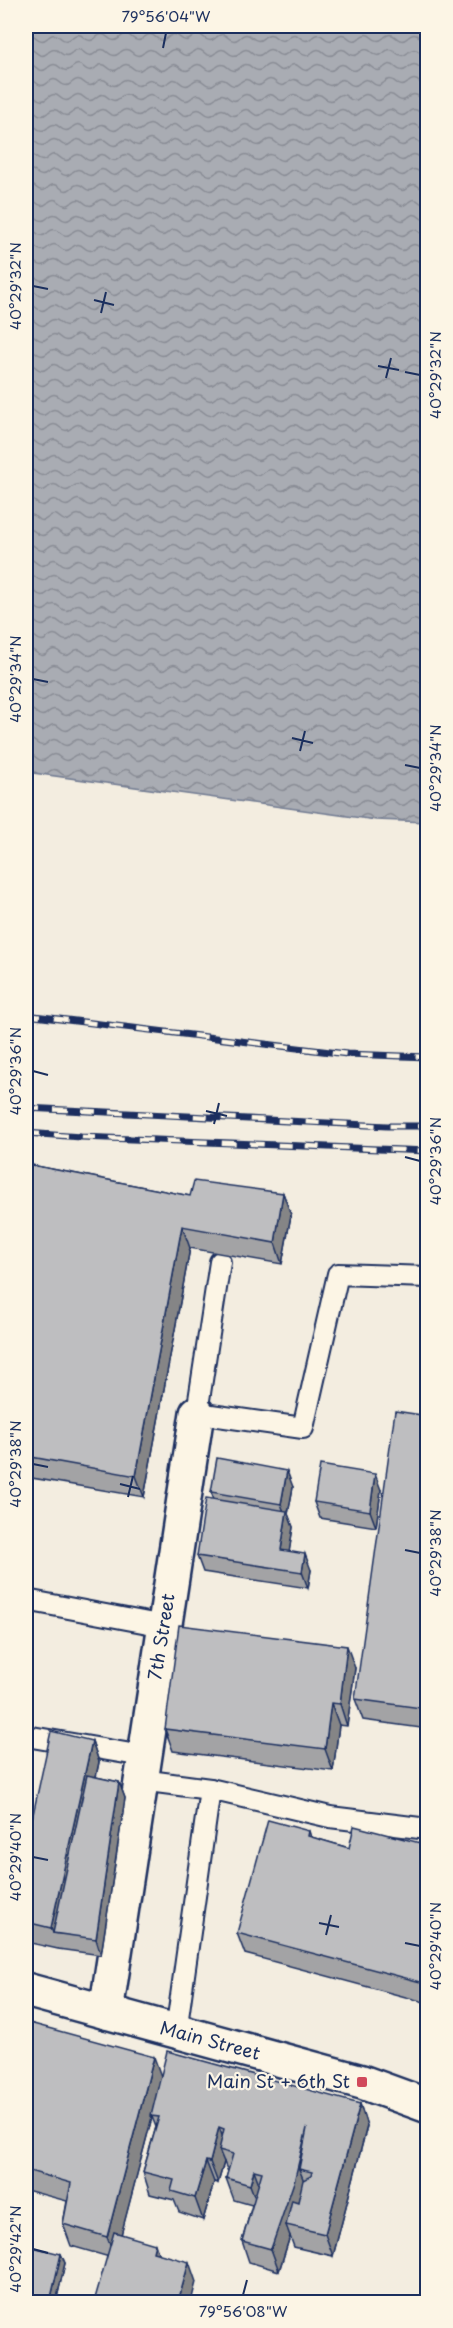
<svg xmlns="http://www.w3.org/2000/svg" width="453" height="2328" viewBox="0 0 453 2328" font-family="'Playpen Sans',sans-serif">
  <defs>
    <pattern id="water-waves" width="16" height="10" patternUnits="userSpaceOnUse" patternTransform="scale(1.5)"><rect width="16" height="10" fill="#a9acb3"/><path d="M0 5q4-4 8 0t8 0" fill="none" stroke="#898c95"/></pattern>
  </defs>
  <rect width="100%" height="100%" fill="#f3ede0"/>
  <filter id="ink" filterUnits="userSpaceOnUse"><feTurbulence type="fractalNoise" baseFrequency=".0167" numOctaves="2"/><feDisplacementMap in="SourceGraphic" scale="12" xChannelSelector="R" yChannelSelector="G"/><feConvolveMatrix kernelMatrix="1 2 1 2 8 2 1 2 1" color-interpolation-filters="sRGB"/></filter>
  <g filter="url(#ink)">
    <path fill="url(#water-waves)" stroke="#707a91" stroke-width="1.5" d="M26,26h401v796l-51,-2 -350,-48z"/>
    <g fill="none" stroke-linecap="round" stroke-linejoin="round">
      <defs>
        <g id="lane">
          <path d="M220,1262l-23,151 106,15 35,-154 90,3"/>
          <path d="M26,1600l138,26"/>
          <path d="M26,1736l117,20"/>
          <path d="M141,1780l69,9 120,28 98,12"/>
          <path d="M176,2032l34,-243"/>
        </g>
        <path id="street" d="M106,2012l91,-599"/>
        <path id="secondary" d="M26,1990l336,92 66,24"/>
      </defs>
      <use href="#lane" stroke="#1b2f5e" stroke-width="24"/>
      <use href="#street" stroke="#1b2f5e" stroke-width="38"/>
      <use href="#secondary" stroke="#1b2f5e" stroke-width="38"/>
      <use href="#lane" stroke="#fcf5e5" stroke-width="20"/>
      <use href="#street" stroke="#fcf5e5" stroke-width="33"/>
      <use href="#secondary" stroke="#fcf5e5" stroke-width="33"/>
      <defs>
        <g id="rail">
          <path d="M26,1015l321,39 81,3"/>
          <path d="M26,1108l361,18h41"/>
          <path d="M26,1133l55,4 347,14"/>
        </g>
      </defs>
      <use href="#rail" stroke="#1b2f5e" stroke-width="7"/>
      <use href="#rail" stroke="#fcf5e5" stroke-width="4.5" stroke-dasharray="14" stroke-linecap="butt"/>
    </g>
    <g fill="#a3a3a5" stroke="#1b2f5e" stroke-width="1.5">
      <path d="M26,1164l164,32 93,-3 8,22 -9,49 -92,-16 -46,249 -118,-20z"/>
      <path d="M428,1416v313l-65,-9 -8,-21z"/>
      <path d="M293,1487l-5,27 5,13 -4,24 22,19 -3,18 -105,-16 -6,-16 17,-56 -3,-8z"/>
      <path d="M381,1490l-5,37 -56,-9 -6,-16z"/>
      <path d="M355,1668l-8,58 -8,-1 -6,46 -160,-20 -8,-22z"/>
      <path d="M92,1741l7,21 -3,15 23,5 6,16 -24,157 -43,-6 -32,-7v-95z"/>
      <path d="M309,1831l2,6 38,11 79,-3v158l-183,-49 -8,-21z"/>
      <path d="M26,2022l135,55 199,27 7,22 -34,130 -39,-9 -4,-11 -11,35 -30,-9 -7,-21 10,-36 -18,-5 -8,-22 2,-6 -4,-10 -6,21 -4,-1 -11,38 -24,-8 -5,-12 -24,-6 -7,-22 13,-45 -4,-10 -31,117 38,20 37,28 -125,-36 -8,-22 4,-23 -41,-11z"/>
      <path d="M61,2254l4,9 -9,39h-30v-45z"/>
    </g>
    <g fill="#858586" stroke="#1b2f5e" stroke-width="1.5">
      <path d="M283,1193l8,22 -9,49 -7,-21z"/>
      <path d="M182,1226l8,22 -46,249 -8,-21z"/>
      <path d="M287,1471l6,16 -5,27 5,13 -6,39 -6,-16 5,-33 -5,-13z"/>
      <path d="M375,1474l6,16 -5,37 -6,-16z"/>
      <path d="M305,1554l6,16 -3,18 -6,-16z"/>
      <path d="M347,1646l8,22 -8,58 -7,-22z"/>
      <path d="M331,1703l8,22 -6,46 -8,-22z"/>
      <path d="M92,1741l7,21 -37,172 -9,-1 -2,-5z"/>
      <path d="M119,1782l6,16 -24,157 -5,-16z"/>
      <path d="M154,2057l8,22 -47,179 -8,-21z"/>
      <path d="M360,2104l7,22 -34,130 -8,-22z"/>
      <path d="M219,2127l8,22 -8,1 5,12 -6,21 -8,-21z"/>
      <path d="M307,2128l-8,41 7,17 -20,39 4,11 -11,35 -8,-22z"/>
      <path d="M206,2161l8,21 -11,38 -8,-22z"/>
      <path d="M254,2170l8,22 -4,14 -8,-21z"/>
      <path d="M155,2244l7,20 -9,-12z"/>
      <path d="M61,2254l4,9 -9,39h-6z"/>
      <path d="M189,2262l7,20 -5,20h-13z"/>
    </g>
    <g fill="#bebec0" stroke="#1b2f5e" stroke-width="1.5">
      <path d="M26,1164l164,32 4,-15 89,12 -8,50 -93,-17 -46,250 -110,-20z"/>
      <path d="M395,1411l33,5v293l-73,-10z"/>
      <path d="M217,1458l70,13 -6,33 -70,-12z"/>
      <path d="M320,1465l55,9 -5,37 -56,-9z"/>
      <path d="M206,1498l81,13 -6,39 24,4 -3,18 -105,-16z"/>
      <path d="M179,1625l168,21 -7,58 -9,-1 -6,46 -160,-20z"/>
      <path d="M51,1731l41,10 -41,187 -25,-6v-75z"/>
      <path d="M87,1775l32,7 -23,157 -43,-6z"/>
      <path d="M268,1820l41,11 -1,5 41,12 5,-22 74,19v139l-191,-51z"/>
      <path d="M26,2022l128,35 -47,180 -44,-13 8,-41 -45,-13z"/>
      <path d="M167,2051l193,53 -35,130 -39,-9 6,-25 6,2 5,-22 8,-4 1,-4 -13,-3 8,-41 -13,54 -23,67 -29,-8 20,-69 -8,-2 -4,15 -24,-7 7,-24 -14,-4 5,-21 -5,-2 -9,35 -4,-1 -11,37 -24,-7 3,-11 -31,-8 16,-55 -8,-1z"/>
      <path d="M114,2232l41,12 -2,8 36,10 -11,40h-84z"/>
      <path d="M28,2246l33,8 -11,48h-6l-18,-4v-41z"/>
      <path d="M262,2294l32,8h-34z"/>
    </g>
  </g>
  <path fill="none" stroke="#1b2f5e" stroke-width="2" d="M163,48l3,-15M33,286l15,3M94,300l20,5M101,313l5,-21M378,366l21,4M405,372l15,3M386,378l5,-20M33,679l15,3M292,738l21,5M300,751l5,-20M405,765l15,3M33,1071l15,4M206,1111l21,5M214,1124l5,-21M405,1157l15,4M33,1464l15,3M120,1484l20,5M128,1497l5,-21M405,1550l15,3M33,1857l15,3M319,1923l20,4M326,1935l5,-20M405,1943l15,3M33,2249l15,4M243,2295l4,-15"/>
  <rect fill="#d1495b" stroke="#fcf5e5" stroke-width="2" x="356" y="2076" width="12" height="12" rx="3"/>
  <g text-anchor="middle" stroke-width="4.5" stroke-linejoin="round" paint-order="stroke">
    <g font-size="18" fill="#1b2f5e" stroke="#fcf5e5">
      <text transform="translate(162 1637) rotate(-81)" y="6">7th Street</text>
      <text transform="translate(210 2041) rotate(15)" y="6">Main Street</text>
    </g>
    <g font-size="18" fill="#1b2f5e" stroke="#fcf5e5" text-anchor="end">
      <text x="350" y="2088">Main St + 6th St</text>
    </g>
  </g>
  <rect width="453" height="2328" fill="none" stroke="#fcf5e5" stroke-width="66"/>
  <rect x="33" y="33" width="387" height="2262" fill="none" stroke="#1b2f5e" stroke-width="2"/>
  <g font-size="15" text-anchor="middle" fill="#1b2f5e">
    <text x="166" y="22">79°56'04"W</text>
    <text transform="translate(16 286) rotate(-90)" y="5">40°29'32"N</text>
    <text transform="translate(436 375) rotate(-90)" y="5">40°29'32"N</text>
    <text transform="translate(16 679) rotate(-90)" y="5">40°29'34"N</text>
    <text transform="translate(436 768) rotate(-90)" y="5">40°29'34"N</text>
    <text transform="translate(16 1071) rotate(-90)" y="5">40°29'36"N</text>
    <text transform="translate(436 1161) rotate(-90)" y="5">40°29'36"N</text>
    <text transform="translate(16 1464) rotate(-90)" y="5">40°29'38"N</text>
    <text transform="translate(436 1553) rotate(-90)" y="5">40°29'38"N</text>
    <text transform="translate(16 1857) rotate(-90)" y="5">40°29'40"N</text>
    <text transform="translate(436 1946) rotate(-90)" y="5">40°29'40"N</text>
    <text transform="translate(16 2249) rotate(-90)" y="5">40°29'42"N</text>
    <text x="243" y="2317">79°56'08"W</text>
  </g>
</svg>
